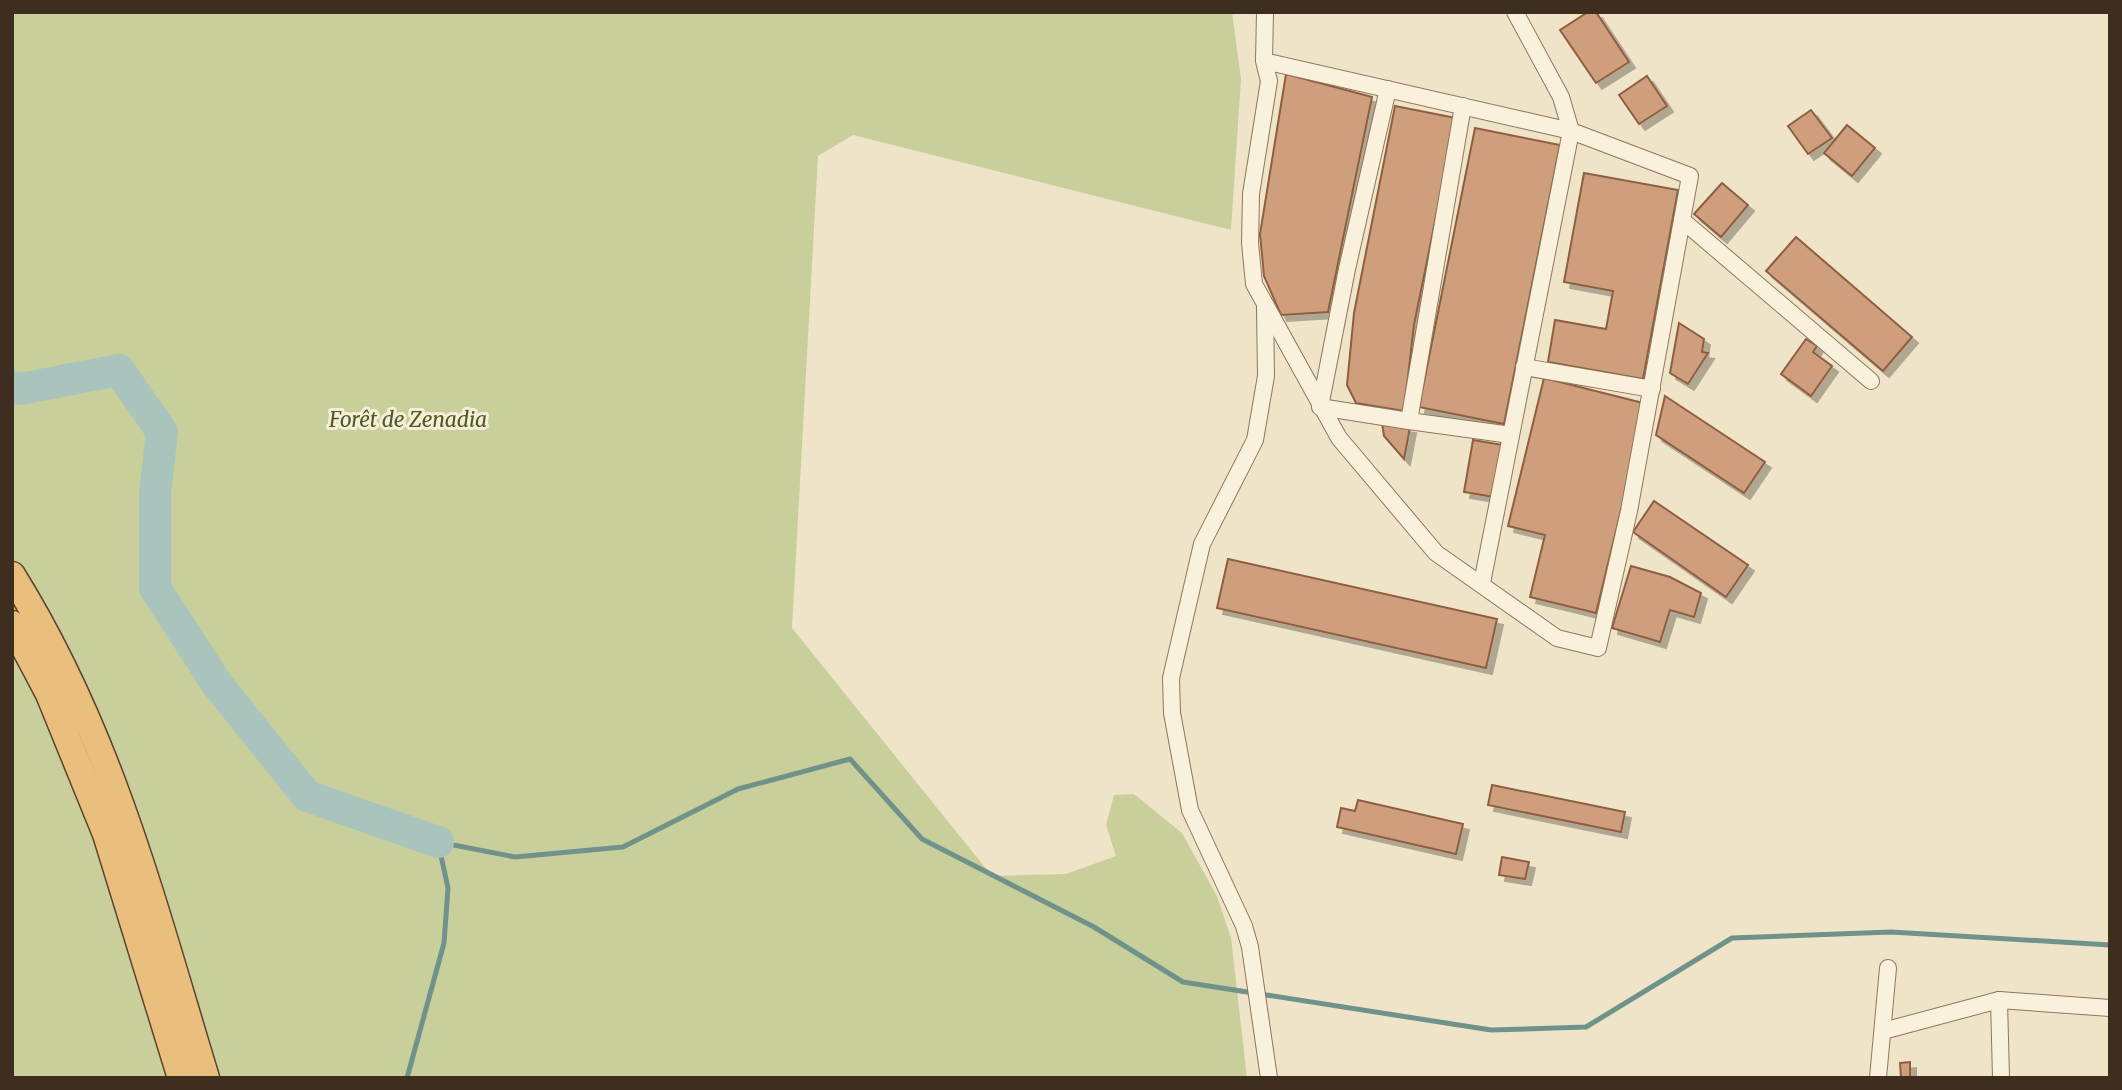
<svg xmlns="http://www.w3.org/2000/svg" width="2122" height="1090" viewBox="0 0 2122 1090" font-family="Merriweather,serif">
  <defs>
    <filter id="shadow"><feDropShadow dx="6" dy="6" stdDeviation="0" flood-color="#0004"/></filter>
  </defs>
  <rect width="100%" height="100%" fill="#f0e4c8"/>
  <path fill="#c9cf9b" d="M12,12h1220l9,67 -10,151 -378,-95 -35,21 -26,472 200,248 74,-2 50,-18 -10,-31 8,-30 20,-1 48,39 35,63 14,42 16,140h-1235z"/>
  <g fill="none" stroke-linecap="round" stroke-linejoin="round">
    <path stroke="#6f938a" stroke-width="5" d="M407,1078l37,-135 4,-55 -10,-46 77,15 108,-10 115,-58 112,-30 72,80 172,88 89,55 308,48 95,-3 146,-89 159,-6 219,13"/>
    <path stroke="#a9c4bc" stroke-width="32" d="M12,387l8,2 99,-19 43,62 -7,62v94l62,96 90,112 131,46"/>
  </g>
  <g fill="#cf9f7d" stroke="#8d5f41" stroke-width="2" filter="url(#shadow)">
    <path d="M1588,12h8l33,50 -33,21 -36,-53z"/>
    <path d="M1286,74l86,23 -44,215 -47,3 -17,-39 -4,-42z"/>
    <path d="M1647,76l20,30 -28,18 -20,-29z"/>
    <path d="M1395,106l61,12 -42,207 -10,86 -48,-8 -9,-18 7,-72z"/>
    <path d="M1811,110l21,28 -24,16 -20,-28z"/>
    <path d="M1847,125l28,23 -23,28 -28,-23z"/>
    <path d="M1475,128l85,17 -56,279 -85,-17z"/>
    <path d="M1584,173l94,17 -35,189 -95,-17 7,-42 51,9 7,-38 -49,-9z"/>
    <path d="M1722,183l26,22 -27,32 -27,-23z"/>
    <path d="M1796,237l116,100 -29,34 -117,-100z"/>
    <path d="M1679,323l25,16 -2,13 6,1 -20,31 -18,-11z"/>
    <path d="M1806,339l11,7 -4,6 19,14 -21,30 -30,-22z"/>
    <path d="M1544,378l103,26 -51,209 -66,-16 15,-62 -37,-9z"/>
    <path d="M1665,396l100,66 -21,31 -88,-58z"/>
    <path d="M1382,423l28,4 -6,32 -20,-23z"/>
    <path d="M1473,440l30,5 -9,52 -30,-5z"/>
    <path d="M1654,501l94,64 -22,32 -93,-65z"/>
    <path d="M1228,559l269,60 -11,49 -269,-60z"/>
    <path d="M1631,566l39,11 31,16 -7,24 -24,-7 -10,32 -48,-14z"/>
    <path d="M1492,785l133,27 -4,20 -133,-27z"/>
    <path d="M1358,800l105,24 -7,30 -119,-27 4,-19 14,3z"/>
    <path d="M1502,857l27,5 -4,17 -26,-4z"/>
    <path d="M1910,1062v15h-9l-1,-14z"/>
  </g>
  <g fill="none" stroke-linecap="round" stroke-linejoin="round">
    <defs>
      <g id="minor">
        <path d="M1264,61l307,70 119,45 -61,335 -31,137 -41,-10 -121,-85 -97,-115 -85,-154 -4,-41 1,-49 18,-113 -5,-20 1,-49"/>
        <path d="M1388,89l-41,180 -27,138 89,14"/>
        <path d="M1463,106l-54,315 102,14"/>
        <path d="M1682,220l189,161"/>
        <path d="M1265,308l1,68 -11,64 -53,104 -31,134 1,35 18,97 54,116 6,21 19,131"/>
        <path d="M1524,367l128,22"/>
        <path d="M1482,583l89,-452 -10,-34 -46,-85"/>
        <path d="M1999,1000l2,78"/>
        <path d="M1883,1031l116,-31 111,8"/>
        <path d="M1878,1078l10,-110"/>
      </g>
      <g id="trunk">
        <path d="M12,575c99,159 140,326 194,503"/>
        <path d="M12,624l37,70 57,140 75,244"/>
      </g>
    </defs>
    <use href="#minor" stroke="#8d765c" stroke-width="18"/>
    <use href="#trunk" stroke="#5b4430" stroke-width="29"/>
    <use href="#minor" stroke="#faf1dc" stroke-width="16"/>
    <use href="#trunk" stroke="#eabe7c" stroke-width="26"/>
  </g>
  <g text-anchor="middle" stroke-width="6" stroke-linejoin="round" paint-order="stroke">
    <g font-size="21" font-style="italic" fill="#4d5a26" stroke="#f7eed8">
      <text x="408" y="427">Forêt de Zenadia</text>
    </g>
  </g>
  <rect width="2122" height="1090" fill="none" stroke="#3d2e20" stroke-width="28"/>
</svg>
